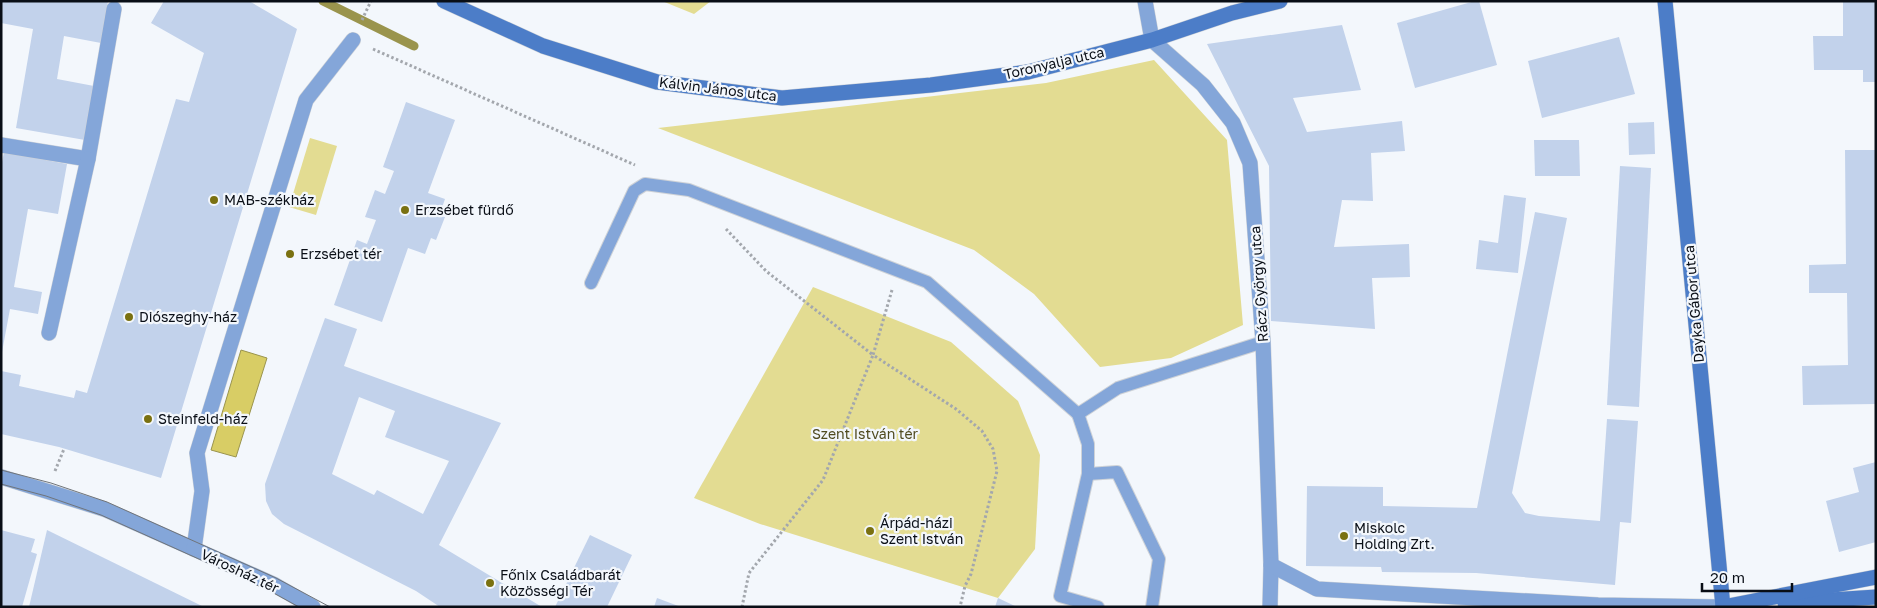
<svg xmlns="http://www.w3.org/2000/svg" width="1877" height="608" viewBox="0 0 1877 608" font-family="'Golos Text',sans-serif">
  <rect width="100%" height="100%" fill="#f3f7fc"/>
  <g fill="#e3dc92">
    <path d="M662,1h49l-17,13z"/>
    <path d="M1154,60l73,80 16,185 -72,33 -71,9 -66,-73 -60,-44 -316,-122 388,-45z"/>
    <path d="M310,138l27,8 -21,69 -27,-8z"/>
    <path d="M813,287l138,55 67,59 22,54 -5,94 -37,49 -238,-74 -66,-26z"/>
  </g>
  <path fill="#d8cd65" stroke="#9a944d" d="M241,350l26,8 -31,99 -25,-7z"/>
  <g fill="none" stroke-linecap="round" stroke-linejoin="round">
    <path stroke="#9a944d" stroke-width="9" d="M323,1l91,45"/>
  </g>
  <g fill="#c2d2eb" fill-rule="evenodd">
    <path d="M1,1h107l-7,42 -37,-7 -7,43 37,7 -9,54 -69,-12 17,-99 -32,-6z"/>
    <path d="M164,1h85l48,28 -136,449 -102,-31 -58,-13v-63l20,4 -2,11 55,12 2,-8 11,3 89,-294 13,3 15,-49 -53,-30z"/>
    <path d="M1475,1h4l18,64 -82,23 -18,-65z"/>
    <path d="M1843,1h33v81h-13v-12h-49l-1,-34h30z"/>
    <path d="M1342,25l19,65 -68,8 14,34 95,-11 3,30 -34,2 2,48 -31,-1 -8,47 75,-3 1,33 -38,1 3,51 -104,-8 -2,-155 -62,-122z"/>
    <path d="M1619,37l16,57 -93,24 -14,-57z"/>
    <path d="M406,102l49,18 -27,73 17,6 -6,17 6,1 -9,23 -5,-2 -6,16 -17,-6 -26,74 -48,-17 23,-65 10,4 9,-24 -11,-3 10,-27 10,4 9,-23 -11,-4z"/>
    <path d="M1654,122l1,32 -26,1 -1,-32z"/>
    <path d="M1534,140h45l1,36h-45z"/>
    <path d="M1845,150h31v254l-73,1 -1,-39 46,-1 -1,-72h-38v-28l37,-1z"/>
    <path d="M4,152l63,12 -9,50 -30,-5 -14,78 28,5 -4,22 -28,-5 -8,43 -1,-185z"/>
    <path d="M1620,166l31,2 -12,239 -32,-2z"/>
    <path d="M1504,195l22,3 -8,75 -42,-4 3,-29 19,3z"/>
    <path d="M1535,212l32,6 -55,275 13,20 14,3 61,5 7,-102 31,2 -7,102 -11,-1 -5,63 -139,-12 -94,-1 -1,-5 -75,-1 1,-80 76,1v19l94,2z"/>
    <path d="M325,318l32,11 -13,37 157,57 -62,122 103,62h-102l-24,-16 -132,-67 -12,-10 -6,-13 -1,-17zM359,397l36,14 -10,26 64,24 -26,53 -46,-24 -3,5 -42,-21z"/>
    <path d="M1876,462v80l-37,10 -13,-51 33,-9 -6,-24z"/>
    <path d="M1,530l34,9 -4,13 6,2 -15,53h-21z"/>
    <path d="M47,530l157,77h-175z"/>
    <path d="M590,535l42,20 -25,52h-52z"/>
    <path d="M657,598l24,9h-27z"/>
    <path d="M998,598l19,9h-22z"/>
  </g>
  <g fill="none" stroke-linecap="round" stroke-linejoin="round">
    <defs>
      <g id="lane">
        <path d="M591,283l43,-92 11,-7 44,6 238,92 151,132 40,-26 145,-46"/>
        <path d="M1078,414l10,30v30l-28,122 38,11"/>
        <path d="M1088,474l29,-2 42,87 -7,48"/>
      </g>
      <g id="street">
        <path d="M1145,1l7,39 51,45 30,38 17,40 13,179 8,223 -1,42"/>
        <path d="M1,145l87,14 26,-150"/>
        <path d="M49,333l39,-174"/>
        <path d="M1,477l103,32 169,75 40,23"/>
        <path d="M194,549l8,-58 -5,-38 109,-353 47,-60"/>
        <path d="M1271,565l46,24 281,16 123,2"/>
      </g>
      <g id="secondary">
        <path d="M444,1l99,45 114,36 125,16 149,-13 97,-13 124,-32 80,-27 48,-12"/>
        <path d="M1665,1l58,606"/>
        <path d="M1785,603l91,-6"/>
        <path d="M1723,607l153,-30"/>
      </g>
    </defs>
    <use href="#lane" stroke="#ced2d7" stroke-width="14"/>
    <use href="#street" stroke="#ced2d7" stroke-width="16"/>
    <use href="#secondary" stroke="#ced2d7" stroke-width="16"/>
    <g stroke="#a3a7ad" stroke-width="3" stroke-dasharray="2.5 2.5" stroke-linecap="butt">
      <path d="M362,20l9,-19"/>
      <path d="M373,49l262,116"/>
      <path d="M726,229l40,42 107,84 -50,125 -74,93 -7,34"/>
      <path d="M892,290l-19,65 83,54 26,22 11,18 4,22 -26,103 -6,12 -5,21"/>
      <path d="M55,471l9,-22"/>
    </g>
    <use href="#lane" stroke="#84a6d9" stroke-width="12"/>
    <use href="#street" stroke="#84a6d9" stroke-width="15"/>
    <use href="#secondary" stroke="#4c7dc8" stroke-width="15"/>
    <g stroke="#6f747a" stroke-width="1">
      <path d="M1,470l50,13 56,19 169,76 54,29"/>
      <path d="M1,484l45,12 55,19 169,76 29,16"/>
    </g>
  </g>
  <g fill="#7a7111" stroke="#f3f7fc" stroke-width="2">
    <circle cx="214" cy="200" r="5"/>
    <circle cx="405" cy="210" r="5"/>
    <circle cx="290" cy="254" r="5"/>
    <circle cx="129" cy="317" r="5"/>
    <circle cx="148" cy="419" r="5"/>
    <circle cx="870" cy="531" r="5"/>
    <circle cx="1344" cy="536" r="5"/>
    <circle cx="490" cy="583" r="5"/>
  </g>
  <g text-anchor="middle" stroke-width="4.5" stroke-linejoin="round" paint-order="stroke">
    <g font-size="14" fill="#090e16" stroke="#f3f7fc">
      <text transform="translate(1054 63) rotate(-13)" y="5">Toronyalja utca</text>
      <text transform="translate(718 89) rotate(7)" y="5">Kálvin János utca</text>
      <text transform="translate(1259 284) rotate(-94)" y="5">Rácz György utca</text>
      <text transform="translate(1694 304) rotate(-95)" y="5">Dayka Gábor utca</text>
      <text transform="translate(240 571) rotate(25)" y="5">Városház tér</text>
    </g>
    <g font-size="14" fill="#090e16" stroke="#f3f7fc" text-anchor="start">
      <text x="224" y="205">MAB-székház</text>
      <text x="415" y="215">Erzsébet fürdő</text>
      <text x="300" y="259">Erzsébet tér</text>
      <text x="139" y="322">Diószeghy-ház</text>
      <text x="158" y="424">Steinfeld-ház</text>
      <text x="880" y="528">Árpád-házi<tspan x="880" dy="16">Szent István</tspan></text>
      <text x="1354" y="533">Miskolc<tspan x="1354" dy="16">Holding Zrt.</tspan></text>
      <text x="500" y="580">Főnix Családbarát<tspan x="500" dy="16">Közösségi Tér</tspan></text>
    </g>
    <g font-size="14" fill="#504b20" stroke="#f3f7fc">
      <text x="865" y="439">Szent István tér</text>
    </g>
  </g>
  <rect width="1877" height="608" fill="none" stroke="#090e16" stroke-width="5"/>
  <path d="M1702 583v8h90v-8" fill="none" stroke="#090e16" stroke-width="2.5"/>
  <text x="1710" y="583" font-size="15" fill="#090e16" stroke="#f3f7fc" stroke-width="4" paint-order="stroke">20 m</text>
</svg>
